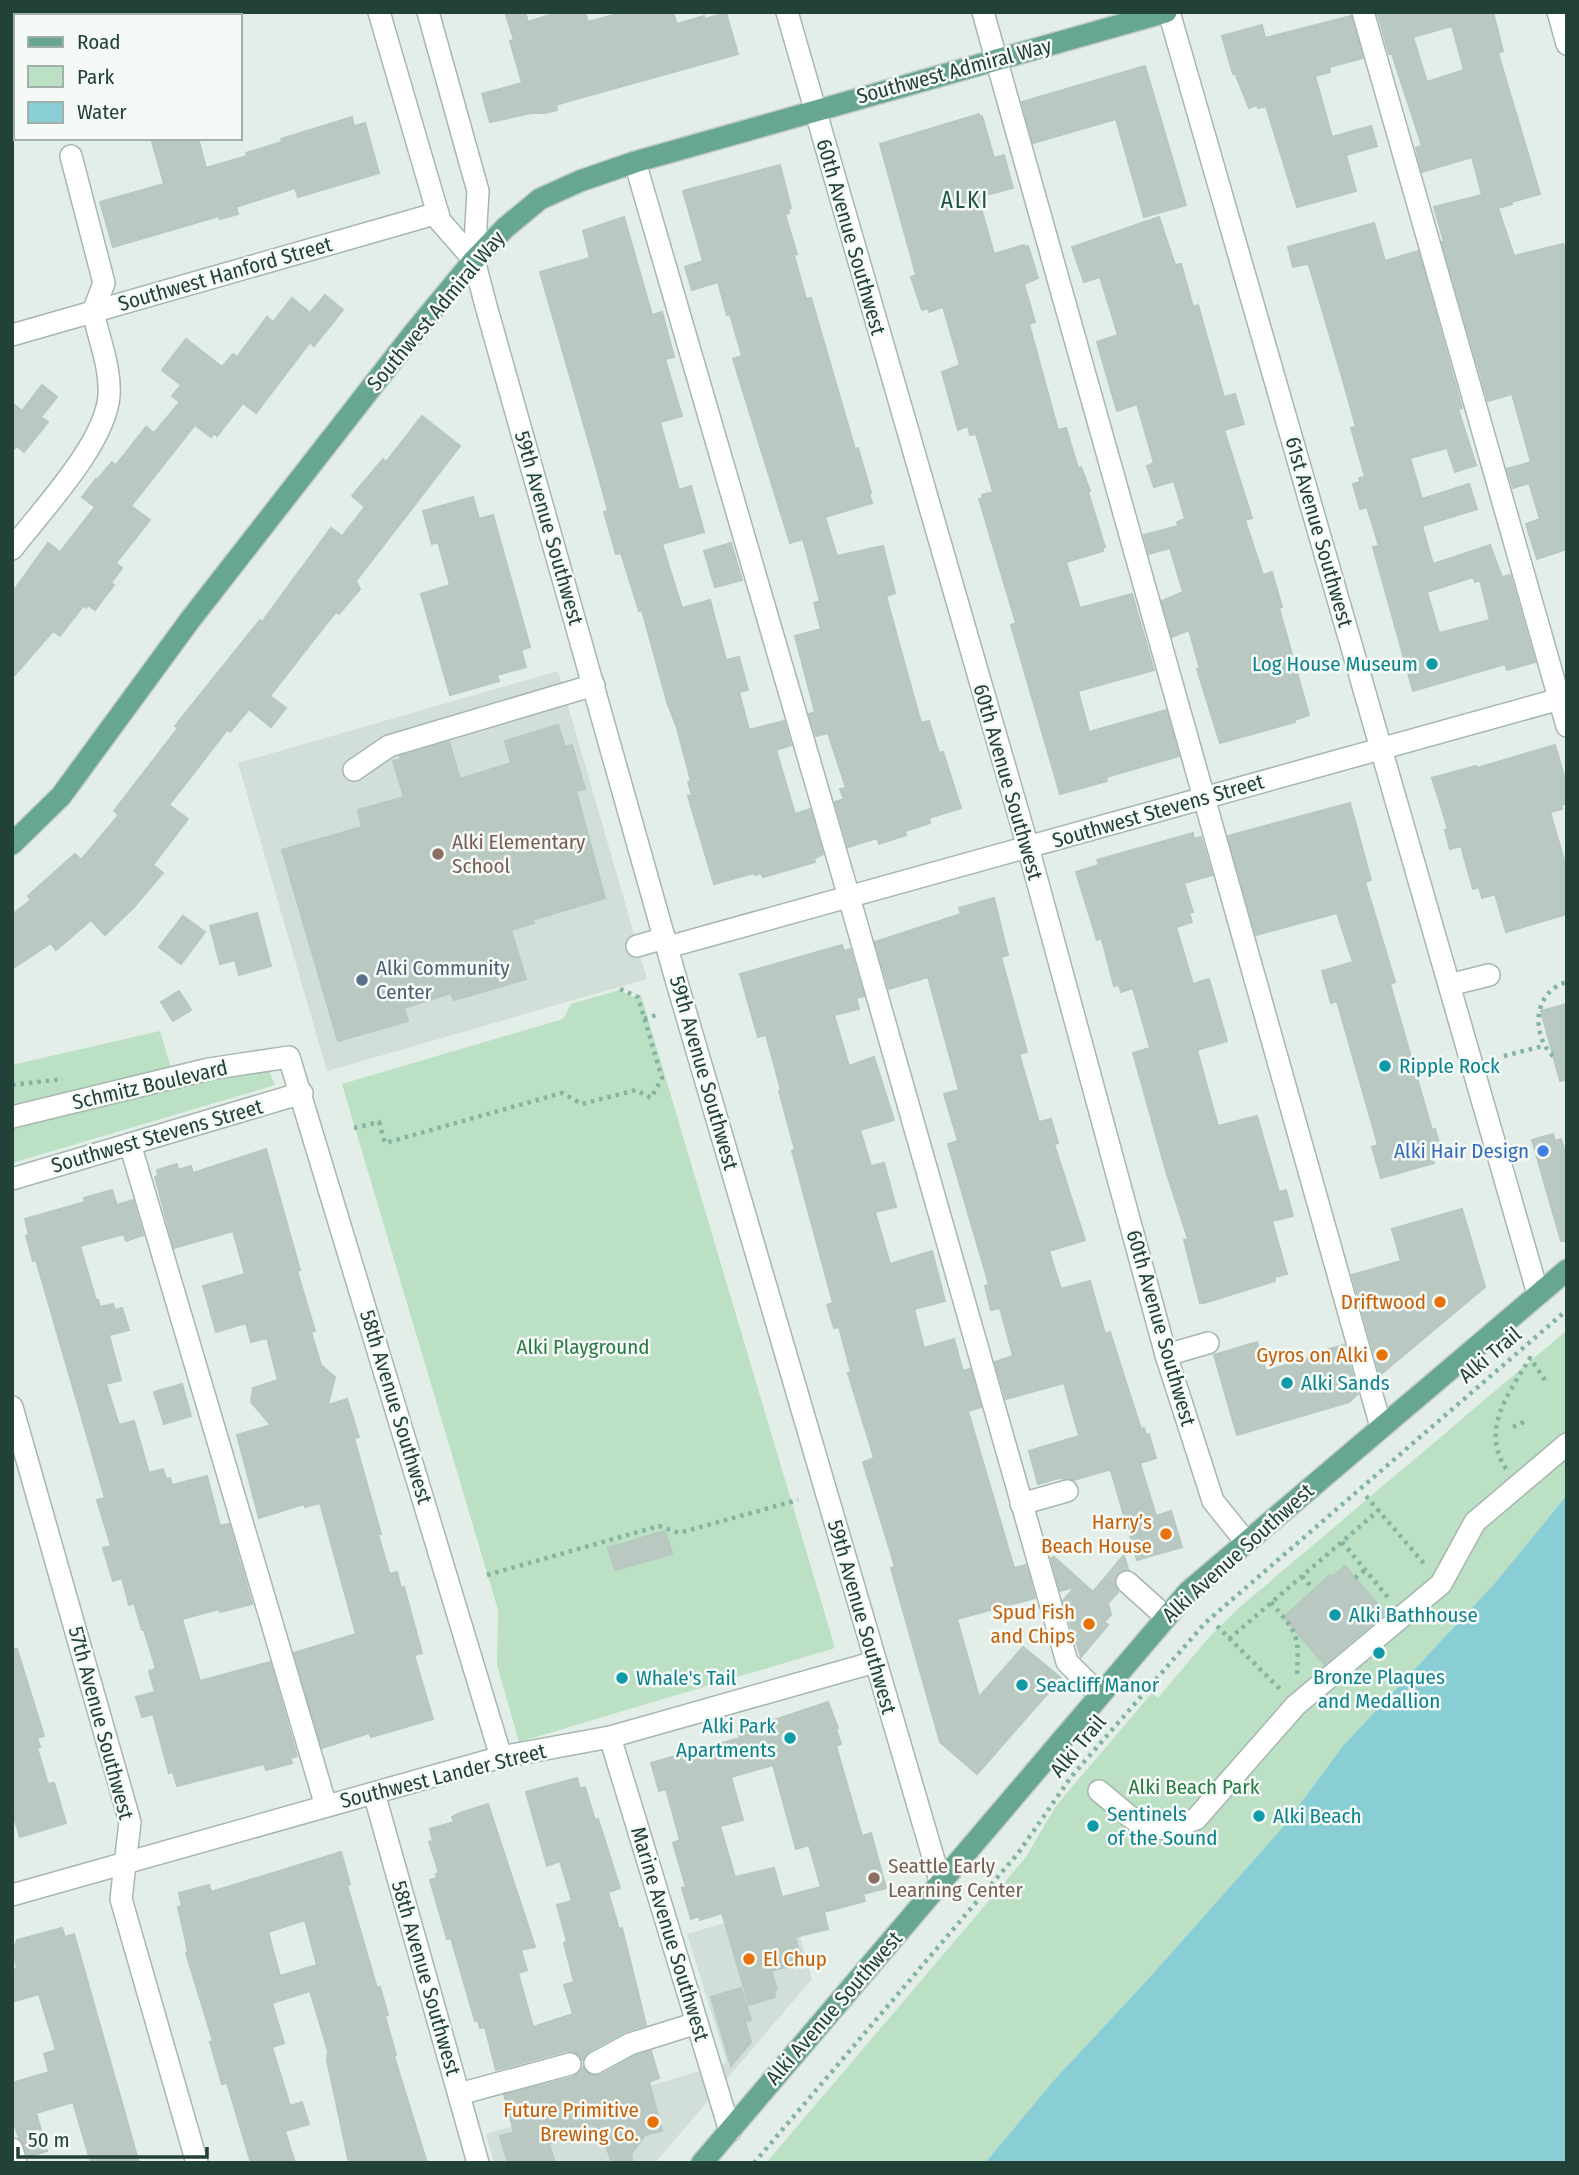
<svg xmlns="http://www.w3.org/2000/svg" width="1579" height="2175" viewBox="0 0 1579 2175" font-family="'Fira Sans Condensed',sans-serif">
  <rect width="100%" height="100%" fill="#e4eee9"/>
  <g fill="#d2ded8">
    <path d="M558,671l89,308 -320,92 -89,-308z"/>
    <path d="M790,1904l22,75 -157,184h-161l-8,-29 241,-71 -40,-129z"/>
  </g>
  <g fill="#bce0c4">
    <path d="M619,990l15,7 7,-2 194,653 -316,94 -22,-77 1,-55 -156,-526 221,-65 8,-15z"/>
    <path d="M160,1031l15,51 93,-13 7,16 -263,78v-98z"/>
    <path d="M1567,1330v165l-72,88 -153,164 -59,80 -133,150 -95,102 -70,84h-219l260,-306 29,-50 97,-114 6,5 53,-63 29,-28z"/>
  </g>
  <path fill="#8aced5" d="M1567,1495v668h-582l70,-84 95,-102 133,-150 59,-80 153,-164z"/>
  <g fill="#b9c9c2" stroke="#b6c8c0" stroke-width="2" fill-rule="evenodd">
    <path d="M505,12h20l3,10 31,-10h26l3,10 36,-10h49l4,12 27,-8 1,3 21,-6 12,41 -169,47 -13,4 1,5 -12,3h-14l-41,9 -8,-28 40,-11 -12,-42 4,-1z"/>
    <path d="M1377,12h116l10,39 -5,2 42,141 -29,8 1,2 -14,4 16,48 49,-12 4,13v292l-30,10 -11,-35 14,-5 -11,-36 -16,5 -6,-19 24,-7 -19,-68 -24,7 -46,-159h2l-10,-35 48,-12 -10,-38 -50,15 -6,-24 6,-2 -30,-92h-3zM1452,26l12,44 -37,12 -14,-45z"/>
    <path d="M1351,16l12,42 -34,9 1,5 -15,4 17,61 39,-11 6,20 -31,9 10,36 -59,16 -31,-101 -8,2 -1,-3 -8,3 -14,-35 -2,1 -11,-38 40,-11 3,13z"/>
    <path d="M1145,66l41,139 -42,12 -28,-98 -83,24 -11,-41z"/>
    <path d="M979,114v3l3,-1 12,42 10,-3 9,33 -35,9 16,57 30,-9v2l4,-1 10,32 -14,6 11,38 -6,2 29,106 8,-2 12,40 3,-1 9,24 -2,1 17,55 -3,1 1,3 -37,11 14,46 52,-14 22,76 -76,21 11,41 77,-22 13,46 -73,21 1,4 -47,13 -49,-169 5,-2 -37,-124 4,-1 -1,-3 11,-3 -17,-58 -6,1 -2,-9 -10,4 -16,-58 18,-7 -17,-58 -14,5 -1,-4 -6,2 -11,-33 5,-2 -36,-131z"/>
    <path d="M352,117l2,9 11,-3 14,50 -81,24 -3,-9 -59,19 2,7 -18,5 -1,-3 -106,31 -13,-45 64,-18 -13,-46h47l8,30 41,-12 -1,-3 36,-11 -1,-3z"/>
    <path d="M780,165l11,43 -3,1 1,4 -4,1 12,40 -3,1 12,44 5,-1 44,151 3,-1 13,45 -2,1 3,9 -47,14 12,39 46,-10 12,47 -9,3 35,127 8,-2 10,32 4,-1 18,56 -32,10 1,5 -25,8 1,4 -27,9 -2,-6 -29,9 -13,-45 9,-3 -4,-10 6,-1 -18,-55 -12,3 -7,-22 6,-2 -20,-76 26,-7 -7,-26 6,-2 -17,-62 -13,4 -57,-184 9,-3 -12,-42 -3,1 -9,-33 -26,8 -7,-23 18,-6 -20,-70z"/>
    <path d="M624,217l28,98 10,-3 12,45 -9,2 17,57 -22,6 19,68 12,-4 13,46 -42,12 20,64 28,-8 16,60 13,-3 9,33 -9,2 10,38 35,-9 7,24 -15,5 19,64 15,-5 13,45 -9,5 1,3 -52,15 -2,-4 -6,2 -1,-2 -40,11 -26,-88 4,-1 -4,-13 3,-1 -14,-53 -10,-26 -25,-92 -3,1 -18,-58 -5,1 -12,-42 4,-1 -10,-37 -58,-202 50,-14 -7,-27z"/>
    <path d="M1159,217l16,48 6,-1 12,43 5,-2 26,92 11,-3 9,30 -20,6 28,88 -7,2 18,55 9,-3 10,35 -3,1 30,107 -15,5 1,2 -75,21 -23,-74h3l-11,-39 -17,7 -10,-36 21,-9 -13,-44 -21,6 -5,-19 34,-9 -1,-4 8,-3 -11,-38 -20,6 -7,-21 7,-3 -17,-59 -20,7 -20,-69 21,-7 -18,-58 -16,5 -12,-35z"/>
    <path d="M1374,223l11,38 33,-10 44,157 -4,1 18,56 -21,7 -8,-24 -37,10 12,41 47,-15 8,25 -55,17 11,38 57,-19 12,32 8,-2 25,87 -28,8 -2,-6 -92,27 -40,-144 6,-1 -12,-39 -7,2 -7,-25 7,-2 -1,-4 6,-1 -14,-49 5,-1 -14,-50 -33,-112 -3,-1 -13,3 -5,-20zM1473,577l2,5 5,-2 10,40 -51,13 -12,-41z"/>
    <path d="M325,295l18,15 -29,36 -4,-4 -54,71 -13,-10 -26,33 -3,-3 -3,4 -16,-12 -64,81 19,14 -34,43 6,5 -11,15 3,2 -19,25 -7,-5 -2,3 -2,-3 -24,31 -7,-5 -41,47v-85l36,-50 12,9 35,-45 -13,-10 14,-18 1,1 15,-18 4,3 30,-38 8,6 26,-31 -8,-6 9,-11 -19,-15 24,-31 36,28 11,-13 4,3 30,-40 6,5 19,-24 18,15z"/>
    <path d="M42,385l15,12 -16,20 7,5 -24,30 -7,-6 -3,3 -2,-1v-45l10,8z"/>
    <path d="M422,416l38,30 -104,135 4,8 -21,25 -3,-2 -20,25 -46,59 16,12 -15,19 -22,-18 -19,23 -3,-2 -58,75 19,14 -35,46 10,8 -29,34 -29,28 -14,-15 -35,30 -5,-7 -39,26v-54l19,-15 -3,-4 47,-42 6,6 38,-45 -5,-4 64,-83 -3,-2 85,-106 2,2 69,-94 11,8 23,-29 -13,-11 31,-37 3,3z"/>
    <path d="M473,497l6,22 14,-4 37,132 -9,3 5,17 -29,8 2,6 -49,14 -29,-101 29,-9 -12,-43 -6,2 -9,-33z"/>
    <path d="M731,543l11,37 -27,7 -11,-36z"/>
    <path d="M558,725l7,22 7,-2 13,44 -9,2 29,107 -73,22 2,3 -23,7 15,49 -72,21 -3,-7 -47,15 4,13 -70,20 -56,-191 80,-23 -4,-17 46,-13 -11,-36 8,-2 -1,-3 49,-14 11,37 51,-16 -6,-22z"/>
    <path d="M1555,745l12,41v17l-6,2 1,4 -12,3 17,58v44l-61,18 -11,-38 -13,4 -3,-11 -6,2 -12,-43 -11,3 -5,-19 3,-1 -16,-51 44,-12 1,2z"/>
    <path d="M1350,803l21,77 -6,2 30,100 -5,2 42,146 3,-1 7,24 -10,3 2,7 -53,15 -9,-31 6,-2 -41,-144 -6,2 -9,-32 31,-9 -16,-49 -81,22 -28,-99z"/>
    <path d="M1193,833l1,6 7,-2 11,38 -28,8 9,29 -4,1 3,9 -16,5 17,57 16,-5 18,62 -30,9 21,76 39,-10 22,76 7,-2 7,26 -21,5 15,53 -13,3 1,4 -71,22h-4l-16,-63 4,-1 -22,-68 -33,-118 17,-5 -17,-60 -12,4 -2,-7 -5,1 -10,-39 -3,-9 -4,2 -21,-68 23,-7 -2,-5z"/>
    <path d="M994,898l14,57 -7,2 26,95 -8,2 20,68 12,-3 7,24 -4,1 31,96 -36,11 12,38 29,-8 15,53 5,-2 31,97 3,-1 2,7 3,-1 7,24 -16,5 16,53 15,-5 11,36 -45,13 -26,-89 -3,-1 -34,10 -15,-2 -21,6 -9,-33 50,-15 -15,-53 -58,16 -11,-37 18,-6 -13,-48 -9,2 -6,-24 4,-1 -41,-141 10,-3 -14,-47 15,-4 -31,-113 -39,12 -14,-47 86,-28 -2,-6z"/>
    <path d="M257,913l14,53 -32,9 -4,-15 -15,4 -10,-38z"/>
    <path d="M183,916l22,16 -24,32 -22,-17z"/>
    <path d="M842,945l2,6 6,-2 14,47 -8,2 3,11 -25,6 15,51 25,-9 20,63 -34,10 11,36 13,-3 12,44 -21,5 15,52 42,-13 13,50 -31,8 10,39 30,-9 9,32 7,-2 11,38 -13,4 46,157 12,-3 9,33 -78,21 22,78 44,-50 38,31 -84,96 -37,-32 -49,-174 4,-1 -32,-105 11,-4 -26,-85 3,-1 -12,-45 -5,1 -7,-23 6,-2 -41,-152 3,-1 -16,-59 2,-1 -15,-55 -8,2 -18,-63z"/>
    <path d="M179,991l12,19 -18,11 -12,-19z"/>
    <path d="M1567,1004v76l-7,1 -19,-70z"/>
    <path d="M1553,1134l2,7 6,-2 6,20v82h-6l-29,-101z"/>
    <path d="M266,1149l34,121 -3,1 18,60 -4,1 10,33 14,12 -7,28 19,-6 12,38 -5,1 27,96h-3l11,38 2,2 6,-2 4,16 3,-1 18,66 -8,2 19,64 -62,18 -2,-4 -47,15 -28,-95 62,-19 -36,-131 -15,4 -1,-3 -45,14 -22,-83 34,-10 -20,-23 2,-14 25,-8 -11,-42 -16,4 -5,-19 -30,9 -13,-46 42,-12 -12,-43 -59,17 -19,-71 3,-1 -1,-6 20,-6 1,6 13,-4 2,7z"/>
    <path d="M112,1190l5,15 16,-5 10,35 -17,6 -2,-7 -44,12 16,54h2l2,7 13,-3 2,6 7,-2 7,22 -20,5 12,45 -15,4 13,41 15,-4 15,52 14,-4 3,10 4,-1 2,7 35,-9 13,50 9,-2 23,80 -32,8 -1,-3 -37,10 18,62 70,-19 27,94 -7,2 2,5 -26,7 -2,-6 -87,22 -4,-14 -4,1 -16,-59 -11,3 -6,-20 19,-5 -6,-21 7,-2 -12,-39h-2l-8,-27 -5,2 -7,-27 -9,3 -10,-33 8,-2 -14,-46 8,-2 -69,-238 -3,1 -7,-25 3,-1 -4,-16 60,-17 -1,-4z"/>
    <path d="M1462,1209l23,78 -105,88 -28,-100 49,-14 -9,-32z"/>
    <path d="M1257,1342l9,29 56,-17v-3l22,-6 14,49 -9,8 -112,33 -23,-80z"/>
    <path d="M182,1384l9,32 -27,8 -10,-32z"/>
    <path d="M665,1531l7,23 -57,16 -7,-22z"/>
    <path d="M1124,1555l4,14 -10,4 -4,6v6l4,7 -10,11 3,12 -7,7 4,3 -27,32 -18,-56 12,-14 -15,4 -9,-33 3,-1 39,35z"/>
    <path d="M1345,1566l40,47 -61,51 -40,-47 46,-42 2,2z"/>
    <path d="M12,1649h5l27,87 -7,2 3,9 -3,1 11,36 6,-1 12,40 -46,14 -8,-26z"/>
    <path d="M828,1702l10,26 -2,1 5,15 -5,2 26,90 9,-3 15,55 -23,6 2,7 -41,11 4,17 -33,8 8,25 -32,9 6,18 -3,1 1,7 -26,8 -27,-92 -22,7 -1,-4 -8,3 -9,-31 4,-1 -13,-44 7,-3 -14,-51 -7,2 -8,-28 89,-25 -2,-6zM773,1765l23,84 13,-4 12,42 -39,10 -8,-29 -39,9 -15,-51 23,-6 -12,-43z"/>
    <path d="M577,1778l3,11 5,-2 10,33 3,-1 22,69 -12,4 11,37 3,-1 24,97 -22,7 -35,19 -7,9 -3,-6 -12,-3 -71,19 -11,-43 -5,1 -2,-8 -3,1 -24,-83 -4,1 -17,-59 7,-2 -1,-4 3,-1 -10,-31 4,-1 -3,-12 24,-7 -2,-5 8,-4 28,-9 47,143 -14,3 6,20 -9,3 15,54 40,-13 -9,-29 10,-3 -10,-39 3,-1 -10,-37 15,-4 -12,-40 -13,5 -21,-74z"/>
    <path d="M341,1852l9,32 -3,1 30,103 3,-1 8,28 -3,1 11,39 -2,1 33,107h-78l-22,-103 1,-9 -18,-60 -38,12 12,40 -12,4 18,59 12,-4 7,22 -24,7 10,32h-44l-24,-80 -5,1 -12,-42 3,-1 -27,-88 2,-1 -10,-45 4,-1 -3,-13 30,-8 2,7zM305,1920l12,45 -37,11 -12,-44z"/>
    <path d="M62,1928l3,9 9,-3 65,229h-48l-18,-61 -37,11 11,38 -19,6 -4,-12 -5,-7 -7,-21v-34l37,-11 -5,-18 12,-4 -17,-56 -27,8v-32l5,-2 -4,-16 4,-12z"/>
    <path d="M741,1988l10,32 -6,2 6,20 -20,24 -20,-69z"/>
    <path d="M651,2051l8,27 -10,4 13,49 -17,4 -14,19 2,9h-21l-12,-34 -51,15 6,19h-47l-8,-27 14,-4 -10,-37 69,-18 7,-4 3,-6 6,7 12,1 34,-19z"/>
  </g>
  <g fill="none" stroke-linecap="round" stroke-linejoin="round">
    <path stroke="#bdcbc5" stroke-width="21" stroke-dasharray="21 10" stroke-linecap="butt" d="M1113,1569l14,13"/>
    <defs>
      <g id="minor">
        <path d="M379,12l61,209 34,39"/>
        <path d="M428,12l50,179 -4,69 12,46 189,670 266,908"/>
        <path d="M787,12l241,835 138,508 47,146 33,41"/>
        <path d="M983,12l398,1415"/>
        <path d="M1169,12l369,1282"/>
        <path d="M1363,12l204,714"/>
        <path d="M1558,12l9,32"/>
        <path d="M71,156l33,127 -11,29"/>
        <path d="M635,162l214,735 218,765 32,32"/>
        <path d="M12,335l426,-122"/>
        <path d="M12,549c30,-39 93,-105 97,-153 2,-28 -10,-57 -16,-84"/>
        <path d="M354,770l35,-24 205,-61"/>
        <path d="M637,946l28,-8"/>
        <path d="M668,947l899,-250"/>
        <path d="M1449,985l40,-10"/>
        <path d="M12,1117l197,-48 80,-12 212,700"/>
        <path d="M130,1144l196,662"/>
        <path d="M12,1179l290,-86"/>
        <path d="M1166,1355l42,-12"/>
        <path d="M12,1407l118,415 -9,77 76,264"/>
        <path d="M1021,1504l46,-13"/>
        <path d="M1127,1582l39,35"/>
        <path d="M610,1737l120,394"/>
        <path d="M1099,1791l30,25 12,8 14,4 14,1 27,-10 100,-114 145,-121 34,-62 92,-78"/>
        <path d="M374,1793l104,370"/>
        <path d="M12,1895l489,-138 109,-20 265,-75"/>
        <path d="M595,2063l35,-19 67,-21"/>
        <path d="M459,2094l111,-30"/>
        <path d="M12,2149l4,14"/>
      </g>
      <g id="major">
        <path d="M12,844l49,-48 129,-176 223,-286 61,-74 31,-32 35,-29 40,-18 55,-19 531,-150"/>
        <path d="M702,2163l486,-571 379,-322"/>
      </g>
    </defs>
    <use href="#minor" stroke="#a6b7b0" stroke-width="24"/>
    <use href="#major" stroke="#c1cac7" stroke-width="24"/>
    <g stroke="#83b3a1" stroke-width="4.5" stroke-dasharray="3.5 5" stroke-linecap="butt">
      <path d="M644,1019l16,-5"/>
      <path d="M1504,1056l39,-10"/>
      <path d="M1553,1056c-22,-21 -20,-65 14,-74"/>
      <path d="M12,1085l51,-6"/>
      <path d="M354,1128l25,-6 6,21 177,-50 20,11 54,-14 15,8 11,-20 -24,-81 -20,-9"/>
      <path d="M1513,1427l15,-7"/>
      <path d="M1506,1469c-26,-40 3,-76 24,-111l17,25"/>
      <path d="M1366,1496l61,71"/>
      <path d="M1342,1542l48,58"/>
      <path d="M487,1575l172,-49 20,7 119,-33"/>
      <path d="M1302,1576l11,13"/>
      <path d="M1355,1578l10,-8"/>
      <path d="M1271,1602c27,33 28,31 26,75"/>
      <path d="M1217,1626l64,64"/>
      <path d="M1229,1639l150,-129"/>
      <path d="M754,2163l265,-311 52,-75 134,-154 362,-313"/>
    </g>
    <use href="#minor" stroke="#fff" stroke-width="21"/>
    <use href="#major" stroke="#67a691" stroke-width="21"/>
  </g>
  <g fill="#0f9aa8" stroke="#f5faf7" stroke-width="2.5">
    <circle cx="1432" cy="664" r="7"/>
    <circle cx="1385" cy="1066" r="7"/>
    <circle cx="1287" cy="1383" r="7"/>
    <circle cx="1335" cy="1615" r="7"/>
    <circle cx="1379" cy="1653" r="7"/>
    <circle cx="622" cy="1678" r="7"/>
    <circle cx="1022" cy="1685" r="7"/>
    <circle cx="790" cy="1738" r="7"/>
    <circle cx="1259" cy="1816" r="7"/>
    <circle cx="1093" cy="1826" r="7"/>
  </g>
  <g fill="#8d6e63" stroke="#f5faf7" stroke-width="2.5">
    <circle cx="438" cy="854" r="7"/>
    <circle cx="874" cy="1878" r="7"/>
  </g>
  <circle fill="#5c6f8a" stroke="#f5faf7" stroke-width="2.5" cx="362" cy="980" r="7"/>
  <circle fill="#3f7fe0" stroke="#f5faf7" stroke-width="2.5" cx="1543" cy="1151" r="7"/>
  <g fill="#e8710a" stroke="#f5faf7" stroke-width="2.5">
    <circle cx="1440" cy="1302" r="7"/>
    <circle cx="1382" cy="1355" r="7"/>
    <circle cx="1166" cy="1534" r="7"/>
    <circle cx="1089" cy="1624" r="7"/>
    <circle cx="749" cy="1959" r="7"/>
    <circle cx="653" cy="2122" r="7"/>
  </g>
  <g text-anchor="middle" stroke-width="5" stroke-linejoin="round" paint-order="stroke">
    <g font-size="21" fill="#224137" stroke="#f5faf7">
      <text transform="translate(954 71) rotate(-15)" y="7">Southwest Admiral Way</text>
      <text transform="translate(851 237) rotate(74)" y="7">60th Avenue Southwest</text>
      <text transform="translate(225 274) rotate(-16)" y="7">Southwest Hanford Street</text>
      <text transform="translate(436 311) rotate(-50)" y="7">Southwest Admiral Way</text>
      <text transform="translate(549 528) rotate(74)" y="7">59th Avenue Southwest</text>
      <text transform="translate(1319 532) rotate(74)" y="7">61st Avenue Southwest</text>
      <text transform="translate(1008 782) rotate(74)" y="7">60th Avenue Southwest</text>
      <text transform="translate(1158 811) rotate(-16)" y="7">Southwest Stevens Street</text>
      <text transform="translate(704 1073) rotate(74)" y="7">59th Avenue Southwest</text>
      <text transform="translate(150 1085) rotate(-13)" y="7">Schmitz Boulevard</text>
      <text transform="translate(157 1136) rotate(-16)" y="7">Southwest Stevens Street</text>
      <text transform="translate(1161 1328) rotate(74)" y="7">60th Avenue Southwest</text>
      <text transform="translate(1490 1355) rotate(-40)" y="7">Alki Trail</text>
      <text transform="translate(396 1407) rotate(73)" y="7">58th Avenue Southwest</text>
      <text transform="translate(1238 1553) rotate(-42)" y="7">Alki Avenue Southwest</text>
      <text transform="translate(862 1617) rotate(74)" y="7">59th Avenue Southwest</text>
      <text transform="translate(101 1723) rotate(75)" y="7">57th Avenue Southwest</text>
      <text transform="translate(1078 1746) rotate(-50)" y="7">Alki Trail</text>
      <text transform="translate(443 1776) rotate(-14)" y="7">Southwest Lander Street</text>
      <text transform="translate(670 1934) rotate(73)" y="7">Marine Avenue Southwest</text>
      <text transform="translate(426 1978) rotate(74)" y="7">58th Avenue Southwest</text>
      <text transform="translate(834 2008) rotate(-49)" y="7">Alki Avenue Southwest</text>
    </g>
    <g font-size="21" fill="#0d838f" stroke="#f5faf7" text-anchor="start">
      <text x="1418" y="671" text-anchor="end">Log House Museum</text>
      <text x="1399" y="1073">Ripple Rock</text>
      <text x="1301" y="1390">Alki Sands</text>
      <text x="1349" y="1622">Alki Bathhouse</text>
      <text x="1379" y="1684" text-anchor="middle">Bronze Plaques<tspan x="1379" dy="24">and Medallion</tspan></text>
      <text x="636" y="1685">Whale's Tail</text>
      <text x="1036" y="1692">Seacliff Manor</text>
      <text x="776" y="1733" text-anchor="end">Alki Park<tspan x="776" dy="24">Apartments</tspan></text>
      <text x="1107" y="1821">Sentinels<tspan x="1107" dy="24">of the Sound</tspan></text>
      <text x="1273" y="1823">Alki Beach</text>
    </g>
    <g font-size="21" fill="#785e54" stroke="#f5faf7" text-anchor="start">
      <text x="452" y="849">Alki Elementary<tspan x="452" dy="24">School</tspan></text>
      <text x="888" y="1873">Seattle Early<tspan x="888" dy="24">Learning Center</tspan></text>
    </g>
    <g font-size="21" fill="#4e5e75" stroke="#f5faf7" text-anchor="start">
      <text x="376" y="975">Alki Community<tspan x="376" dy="24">Center</tspan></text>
    </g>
    <g font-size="21" fill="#366cbe" stroke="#f5faf7" text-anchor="end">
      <text x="1529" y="1158">Alki Hair Design</text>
    </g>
    <g font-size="21" fill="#c56008" stroke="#f5faf7" text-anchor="end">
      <text x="1426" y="1309">Driftwood</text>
      <text x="1368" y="1362">Gyros on Alki</text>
      <text x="1152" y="1529">Harry’s<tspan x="1152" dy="24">Beach House</tspan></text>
      <text x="1075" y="1619">Spud Fish<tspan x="1075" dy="24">and Chips</tspan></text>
      <text x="763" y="1966" text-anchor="start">El Chup</text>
      <text x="639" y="2117">Future Primitive<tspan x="639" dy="24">Brewing Co.</tspan></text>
    </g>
    <g font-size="21" fill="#2a7a44" stroke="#f5faf7">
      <text x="583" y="1354">Alki Playground</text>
      <text x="1194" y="1794">Alki Beach Park</text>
    </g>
    <g font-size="23" letter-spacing="2" fill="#1d5443" stroke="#f5faf7">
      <text x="965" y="208">ALKI</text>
    </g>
  </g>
  <rect width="1579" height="2175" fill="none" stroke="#224137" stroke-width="28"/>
  <rect x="14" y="14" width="228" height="126" fill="#f5faf7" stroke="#a1b0aa" stroke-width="2"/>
  <rect x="28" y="37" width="35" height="10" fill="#67a691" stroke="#a1b0aa" stroke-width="2"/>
  <text x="77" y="49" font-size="21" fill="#224137">Road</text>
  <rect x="28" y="66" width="35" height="21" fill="#bce0c4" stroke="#a1b0aa" stroke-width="2"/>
  <text x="77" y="84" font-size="21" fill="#224137">Park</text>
  <rect x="28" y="102" width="35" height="21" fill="#8aced5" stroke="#a1b0aa" stroke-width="2"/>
  <text x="77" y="119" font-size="21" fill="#224137">Water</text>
  <path d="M18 2147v10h189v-10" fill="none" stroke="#224137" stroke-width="3.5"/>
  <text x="28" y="2147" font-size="21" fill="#224137" stroke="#f5faf7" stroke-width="5" paint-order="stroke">50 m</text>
</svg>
